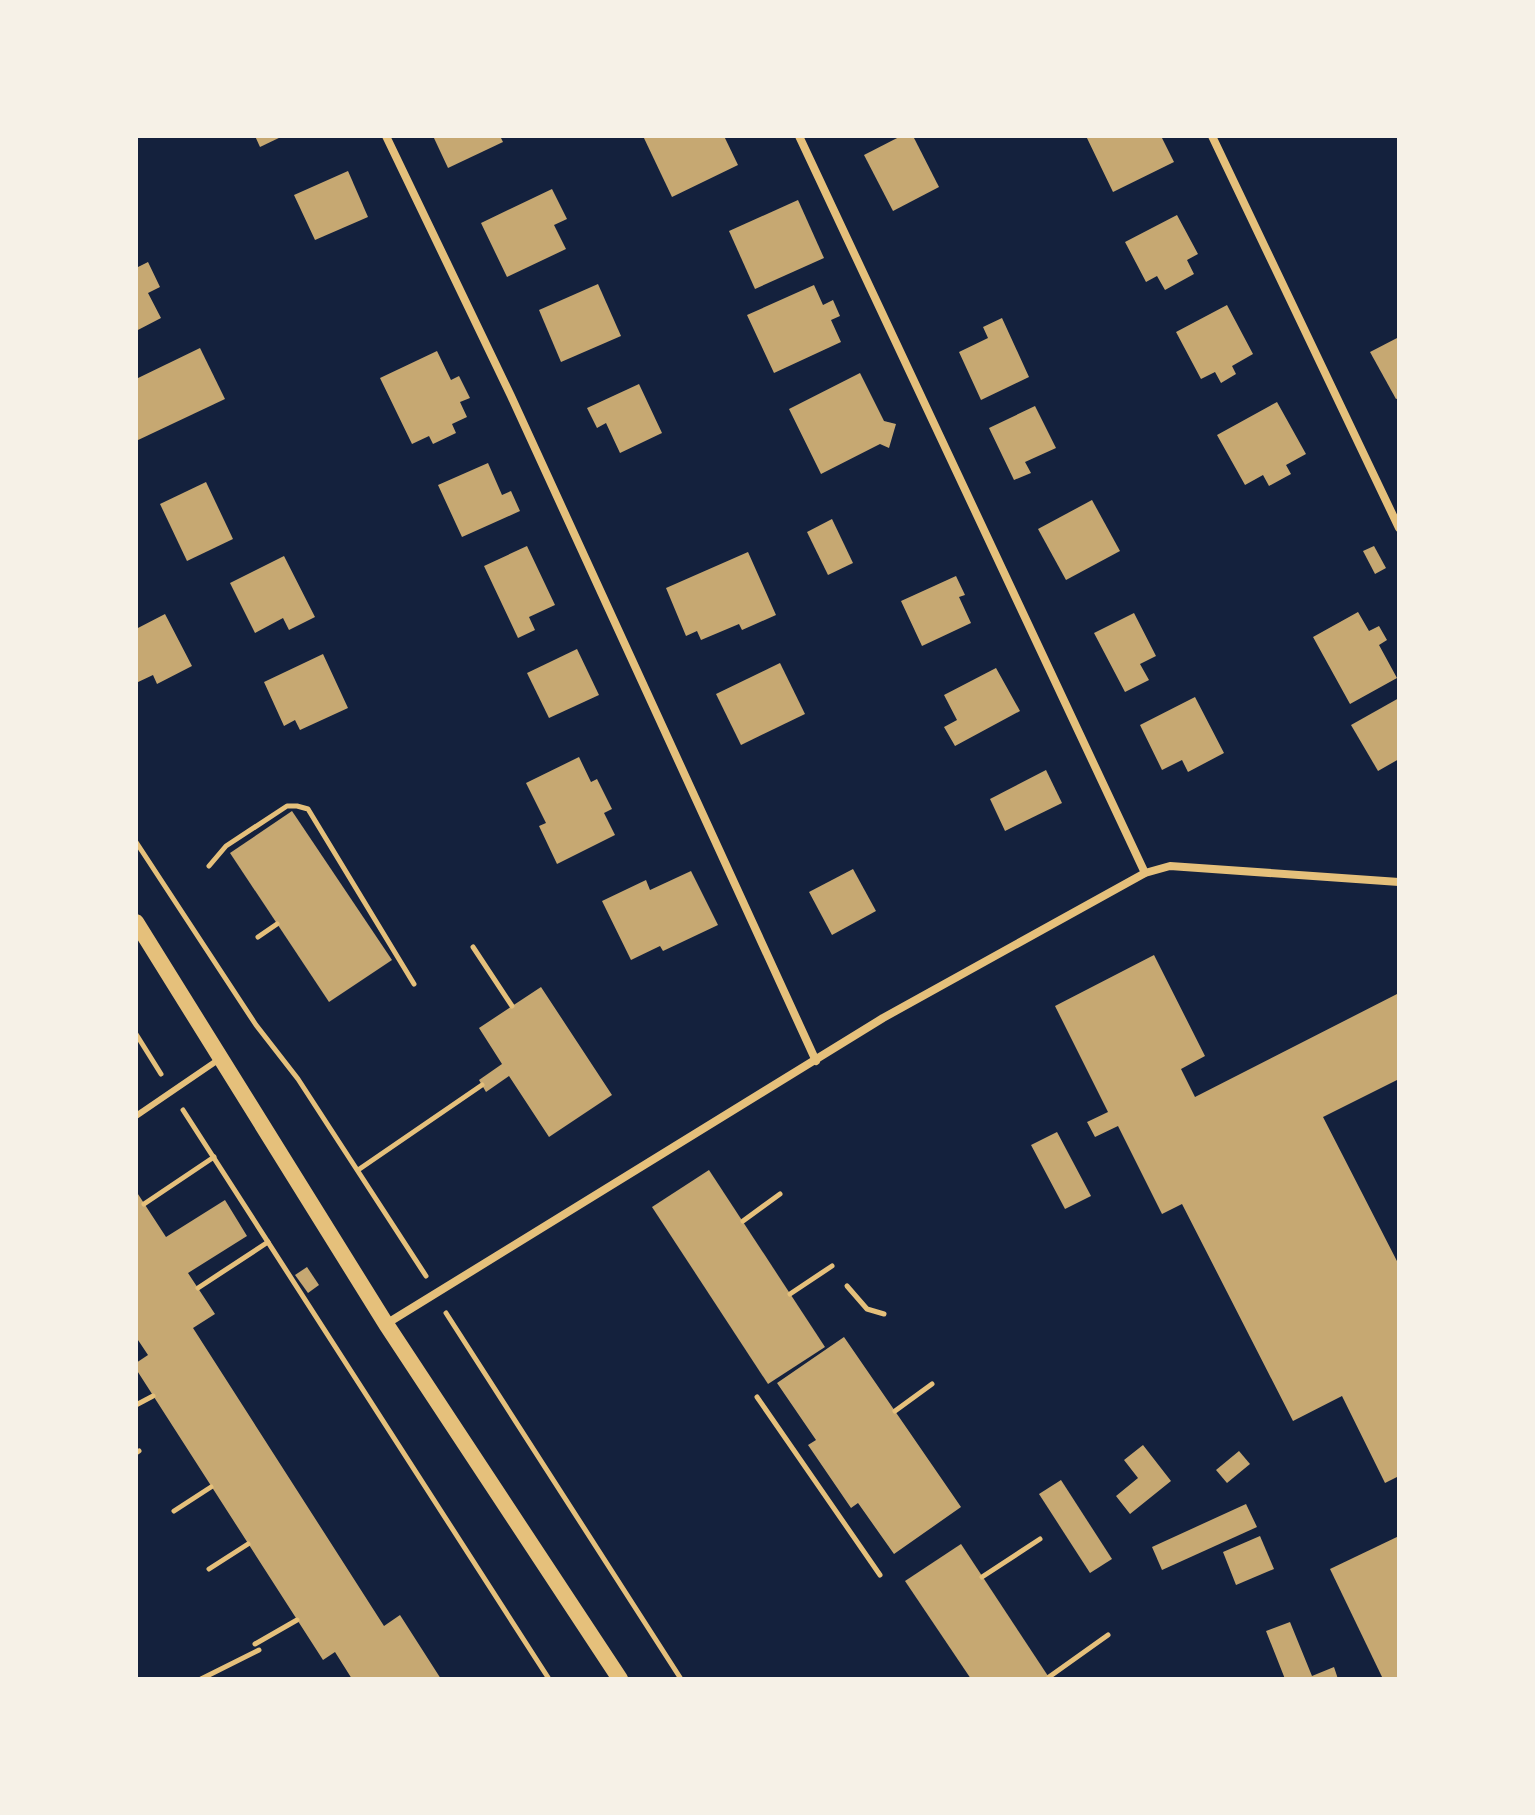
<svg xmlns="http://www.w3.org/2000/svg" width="1535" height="1815" viewBox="0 0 1535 1815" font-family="Literata,serif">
  <rect width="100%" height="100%" fill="#14213d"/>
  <g fill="#c6a872">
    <path d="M255,136h28l-23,11z"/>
    <path d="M433,136h67l3,6 -55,26z"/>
    <path d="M643,136h81l14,29 -66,32z"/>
    <path d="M901,136h12l26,51 -46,24 -29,-56z"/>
    <path d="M1086,136h60l1,1 14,-1 13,26 -61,30z"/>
    <path d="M348,171l20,46 -53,23 -21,-45z"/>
    <path d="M552,189l15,30 -13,6 12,24 -59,28 -26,-54z"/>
    <path d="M798,200l26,58 -69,31 -26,-58z"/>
    <path d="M1177,215l21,39 -11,6 7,14 -29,16 -8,-14 -11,6 -21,-40z"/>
    <path d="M148,262l12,25 -12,6 13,25 -25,13v-63z"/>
    <path d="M598,284l23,52 -60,26 -22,-52z"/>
    <path d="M814,285l9,20 10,-5 7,16 -9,4 10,22 -67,31 -27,-58z"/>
    <path d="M1227,305l26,49 -21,12 4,8 -15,9 -6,-11 -14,7 -25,-47z"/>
    <path d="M1002,318l27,59 -48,23 -22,-48 29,-14 -5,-11z"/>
    <path d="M1399,337v61l-3,1 -26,-47z"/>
    <path d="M200,348l25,51 -89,42v-62z"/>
    <path d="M437,351l14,29 8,-4 11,22 -10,4 7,15 -15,7 4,9 -23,11 -4,-8 -17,8 -32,-66z"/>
    <path d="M860,373l24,48 12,3 -7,24 -9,-4 -59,30 -32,-65z"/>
    <path d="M639,384l23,49 -42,20 -14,-30 -9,5 -10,-20z"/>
    <path d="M1277,402l29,52 -20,11 5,9 -22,12 -6,-11 -18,10 -28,-50z"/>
    <path d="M1035,406l21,42 -31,14 6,11 -17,7 -25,-52z"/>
    <path d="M488,463l14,32 9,-4 9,20 -58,26 -24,-52z"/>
    <path d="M206,482l27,57 -46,22 -27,-57z"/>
    <path d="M1092,500l28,51 -54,29 -28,-51z"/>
    <path d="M832,519l21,44 -25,12 -21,-43z"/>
    <path d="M527,546l28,59 -26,12 6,13 -17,8 -34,-72z"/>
    <path d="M1374,546l12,22 -11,6 -12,-23z"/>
    <path d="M748,552l28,63 -34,15 -3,-6 -38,16 -4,-9 -11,5 -20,-48z"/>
    <path d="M284,556l31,61 -26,13 -6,-12 -28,15 -25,-50z"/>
    <path d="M956,576l9,19 -6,2 12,26 -49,23 -21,-45z"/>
    <path d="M1358,612l11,19 10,-5 8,14 -8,5 18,33 -47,26 -37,-67z"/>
    <path d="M1134,613l22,43 -16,8 9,16 -24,12 -31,-59z"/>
    <path d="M165,614l27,52 -35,18 -4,-9 -17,8v-54z"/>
    <path d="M577,649l22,46 -50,23 -22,-45z"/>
    <path d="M323,654l25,54 -48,22 -5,-10 -11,6 -20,-44z"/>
    <path d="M780,663l25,51 -64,31 -25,-51z"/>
    <path d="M996,668l24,43 -65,35 -11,-19 13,-7 -13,-25z"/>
    <path d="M1195,697l29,56 -36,19 -6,-12 -20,10 -22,-45z"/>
    <path d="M1399,698v61l-21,12 -27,-46z"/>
    <path d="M579,757l12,25 6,-3 15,30 -8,4 11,22 -58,29 -18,-38 7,-3 -20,-40z"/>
    <path d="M1046,770l16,33 -57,28 -15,-32z"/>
    <path d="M292,811l100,149 -63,42 -99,-149z"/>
    <path d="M853,869l23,42 -44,24 -23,-43z"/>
    <path d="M691,871l27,54 -55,26 -3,-5 -29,14 -29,-59 44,-21 4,10z"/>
    <path d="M1154,955l51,101 -24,13 14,28 204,-104v86l-76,38 76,148v211l-14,7 -43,-87 -49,25 -111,-217 -20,10 -44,-88 -23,11 -8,-15 21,-10 -53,-106z"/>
    <path d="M541,987l71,108 -63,42 -40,-61 -23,16 -7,-12 23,-16 -23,-36z"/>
    <path d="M1057,1132l34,64 -26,13 -34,-64z"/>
    <path d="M709,1170l116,177 -57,37 -116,-177z"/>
    <path d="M136,1191l30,46 59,-37 22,36 -59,37 27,41 -22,14 191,298 16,-11 41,64h-89l-17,-27 -12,8 -187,-291v-6l12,-8 -12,-18z"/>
    <path d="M307,1267l12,18 -11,8 -13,-18z"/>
    <path d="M844,1337l117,170 -67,47 -36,-51 -7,5 -43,-63 8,-5 -39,-57z"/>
    <path d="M1143,1445l28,36 -41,33 -14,-18 22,-18 -14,-18z"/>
    <path d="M1239,1451l11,13 -23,19 -11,-13z"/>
    <path d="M1061,1480l51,79 -22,14 -51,-79z"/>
    <path d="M1246,1504l11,23 -95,43 -10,-23z"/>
    <path d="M1260,1536l14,33 -38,16 -13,-33z"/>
    <path d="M1399,1536v143h-16l-53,-110z"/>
    <path d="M961,1544l89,135h-79l-66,-98z"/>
    <path d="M1290,1622l22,54 22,-9 4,12h-53l-19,-48z"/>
  </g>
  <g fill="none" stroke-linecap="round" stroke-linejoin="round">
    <g stroke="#e5c07b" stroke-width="5">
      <path d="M136,842l120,183 42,54 128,197"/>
      <path d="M209,866l17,-20 61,-40h10l11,3 106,175"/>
      <path d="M258,937l19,-13"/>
      <path d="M473,947l39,59"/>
      <path d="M136,1034l25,40"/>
      <path d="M183,1110l366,569"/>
      <path d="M358,1170l124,-85"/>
      <path d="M144,1204l70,-47"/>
      <path d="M743,1221l37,-27"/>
      <path d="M847,1286l20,23 17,5"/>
      <path d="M198,1288l70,-46"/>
      <path d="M790,1294l42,-28"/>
      <path d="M446,1313l235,366"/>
      <path d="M757,1397l123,178"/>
      <path d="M136,1405l17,-9"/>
      <path d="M895,1411l37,-27"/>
      <path d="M136,1453l3,-2"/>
      <path d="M174,1511l37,-24"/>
      <path d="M209,1569l39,-25"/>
      <path d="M982,1577l58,-38"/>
      <path d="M255,1644l42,-24"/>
      <path d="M1049,1677l59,-42"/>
      <path d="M201,1679l58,-29"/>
    </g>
    <path stroke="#e5c07b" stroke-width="6" d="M136,1116l82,-56"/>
    <g stroke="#e5c07b" stroke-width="8">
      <path d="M386,136l125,260 305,665"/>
      <path d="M799,136c114,247 233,491 346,737"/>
      <path d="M1212,136l187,392"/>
      <path d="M386,1324l497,-306 262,-145 25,-7 229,16"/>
    </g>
    <path stroke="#e5c07b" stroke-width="16" d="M136,922l250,402 234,355"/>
  </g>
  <rect width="1535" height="1815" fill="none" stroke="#f6f1e7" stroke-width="276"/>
</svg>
